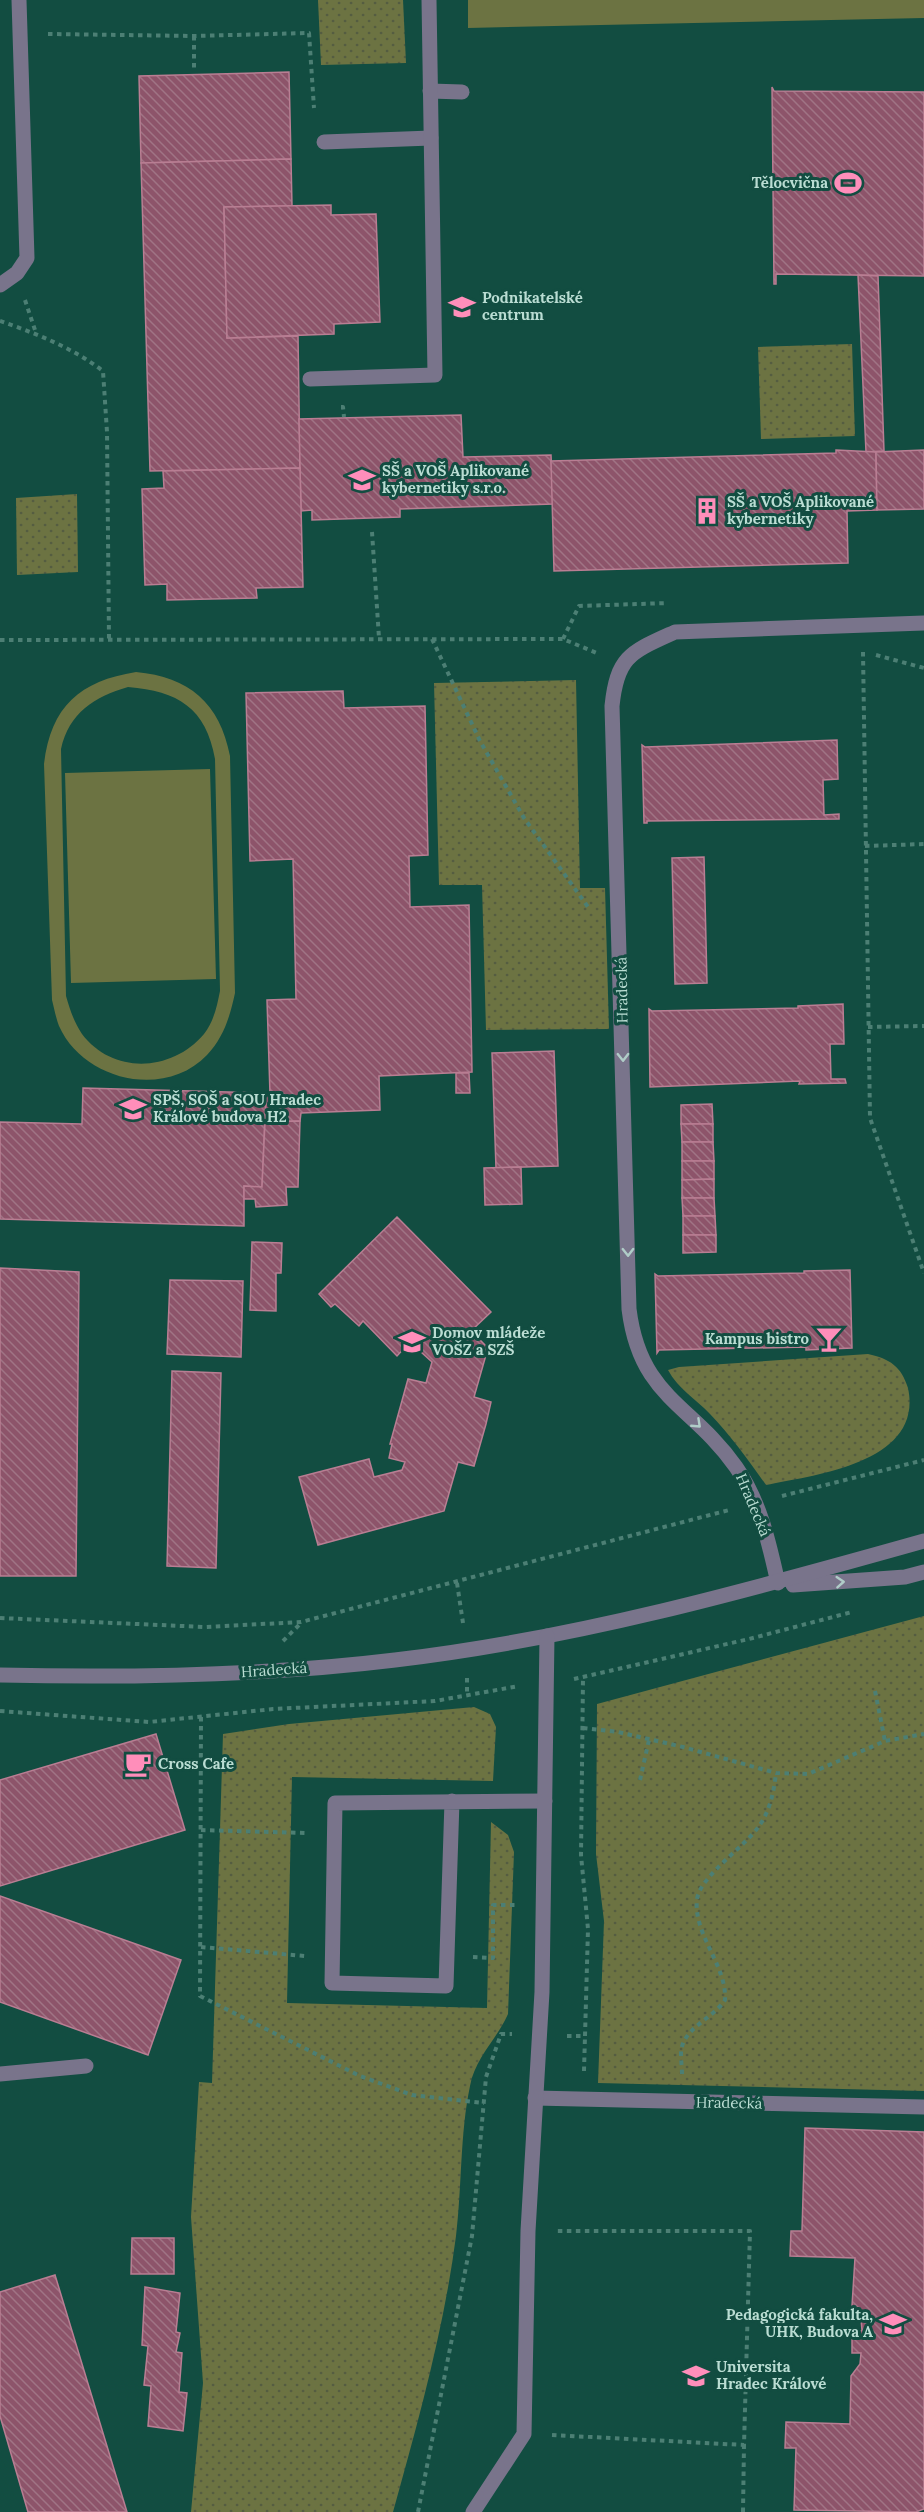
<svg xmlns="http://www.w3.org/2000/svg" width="924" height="2512" viewBox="0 0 924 2512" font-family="Lora,serif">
  <defs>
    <pattern id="grass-dots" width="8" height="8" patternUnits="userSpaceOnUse" patternTransform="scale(1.5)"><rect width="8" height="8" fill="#6c7342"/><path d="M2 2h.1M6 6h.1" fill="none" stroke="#555d41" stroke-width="1.8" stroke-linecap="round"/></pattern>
    <pattern id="building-back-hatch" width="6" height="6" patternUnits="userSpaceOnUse" patternTransform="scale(1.5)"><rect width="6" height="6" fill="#8d546a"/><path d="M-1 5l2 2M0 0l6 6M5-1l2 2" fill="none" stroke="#a07485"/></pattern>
  </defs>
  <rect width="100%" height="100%" fill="#124d41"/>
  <g fill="url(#grass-dots)">
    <path d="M318,0h85l3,63 -85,2z"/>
    <path d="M852,344l3,92 -94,3 -3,-92z"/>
    <path d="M77,494l1,78 -61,3 -1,-77z"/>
    <path d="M576,680l4,208h25l4,141 -123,1 -4,-145h-43l-5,-202z"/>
    <path d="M868,1354c22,5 33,12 40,34 16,75 -94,87 -142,97 -17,-24 -35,-49 -56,-71 -14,-15 -32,-25 -42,-44l11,-3z"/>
    <path d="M924,1616v475l-326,-8 6,-162 -8,-67 1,-150z"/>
    <path d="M474,1707l16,7 6,13 -3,54 -201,-4 -5,226 200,5 4,-186 17,13 6,17 -6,162c-11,25 -33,44 -38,72 -10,47 -8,101 -14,150 -12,93 -38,186 -63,276h-202l12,-129 -12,-166 8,-135 13,1 11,-349 66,-10z"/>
  </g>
  <g fill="#6c7342" fill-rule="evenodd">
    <path d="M468,0h456v18l-456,10z"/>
    <path d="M136,672c53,5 84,31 94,84l5,237c-5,23 -11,44 -28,62 -43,45 -124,25 -148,-29 -3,-8 -5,-18 -7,-26l-8,-236c7,-58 36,-83 92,-92zM128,687c50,4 78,21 87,72l5,232c-3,15 -6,30 -16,43 -32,38 -91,41 -122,0 -8,-12 -12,-24 -16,-38l-5,-247c8,-36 33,-52 67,-62z"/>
    <path d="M210,769l6,210 -145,4 -6,-210z"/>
  </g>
  <g fill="url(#building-back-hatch)" stroke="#b97e93" stroke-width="1.5">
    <path d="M289,72l2,87 -150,4 -2,-87z"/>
    <path d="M772,87l2,4 150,1v184l-148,-2v10h-2z"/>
    <path d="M291,159l1,47 -68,1 3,131 71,-2 2,132 -150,3 -9,-308z"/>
    <path d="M331,205v10l45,-1 4,108 -46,2v10l-107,4 -3,-131z"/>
    <path d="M858,275l20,1 6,175 -18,1z"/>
    <path d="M461,415l2,42 88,-2 2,49 -153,5v8l-88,3v-10l-11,1 -2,-92z"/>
    <path d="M836,450l40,2 1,58 -30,1 1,52 -294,8 -3,-110 285,-8z"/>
    <path d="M924,450v59l-47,1 -1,-58z"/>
    <path d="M300,468l3,119 -47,1 1,10 -90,2v-16l-22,1 -3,-96 22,-1 -1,-17z"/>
    <path d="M343,691l1,17 81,-2 3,149 -19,1 1,51 59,-2 3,167 -93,4 1,34 -79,3 -1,8 -35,1 1,-27 4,-1 -3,-94 29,-1 -3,-140 -43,2 -4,-168z"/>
    <path d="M837,740l1,39 -15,1 1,35 15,-1v5l-192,2v2h-3l-2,-78 3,2z"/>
    <path d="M704,857l3,126 -32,1 -3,-126z"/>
    <path d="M843,1004l1,40h-14l1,35h14l1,4 -47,1 1,-3 -150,6 -1,-78 3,2 146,-3v-2z"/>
    <path d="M554,1051l4,115 -62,2 -4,-115z"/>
    <path d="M456,1073h13l1,20h-14z"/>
    <path d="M83,1088l183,5 -4,94 -18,-1v40l-244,-7v-97l82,2z"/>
    <path d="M712,1104l1,20h-32v-19z"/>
    <path d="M300,1121l-2,66h-12l1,18 -31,2 -1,-8h-11v-13l18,1 3,-65z"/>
    <path d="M681,1124h32v18h-31z"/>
    <path d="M682,1142h31l1,19h-32z"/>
    <path d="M682,1161h32v18l-32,1z"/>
    <path d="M521,1167l1,37 -37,1 -1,-37z"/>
    <path d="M714,1179v19h-32v-18z"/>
    <path d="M682,1198h32l1,18h-32z"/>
    <path d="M683,1216h32l1,19h-33z"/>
    <path d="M397,1217l94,95 -20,19 17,17 -14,49 17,5 -5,22 -12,42 -16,-4 -14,49 -126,34 -19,-68 70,-18 5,18 28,-7 3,-8 -16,-4 3,-14h-2l18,-65 18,4 6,-21 -22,-20 -13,14 -34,-35 -4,5 -24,-22 -4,3 -12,-13z"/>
    <path d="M683,1235h33v17l-33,1z"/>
    <path d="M252,1242l30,1 -1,30h-5v38l-26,-1z"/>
    <path d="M0,1268l79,4 -3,304h-76z"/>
    <path d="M850,1270l2,78 -46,2v-3l-147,3 -2,3 -2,-79 3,2 146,-3v-2z"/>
    <path d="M170,1280l73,1 -2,76 -74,-3z"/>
    <path d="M172,1371l49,2 -5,195 -49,-2z"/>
    <path d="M156,1734l29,96 -185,56v-106z"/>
    <path d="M0,1896l181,64 -33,95 -148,-53z"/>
    <path d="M805,2128l119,4v377l-8,3 -122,-2 2,-62h-11l1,-26 64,2 1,-48 9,-12 1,-11h-9v-23l10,1 -1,-13 -9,-12 3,-48 -65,-2 1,-25h11z"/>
    <path d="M132,2238h42v36h-43z"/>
    <path d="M55,2275l72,237h-99l-28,-96v-124z"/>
    <path d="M145,2287l35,6 -4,39 4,1 -4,19 6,1 -3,39 8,1 -4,38 -35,-5 3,-40 -7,-1 4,-39 -6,-1z"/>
  </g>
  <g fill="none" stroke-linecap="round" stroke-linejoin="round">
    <g stroke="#4c7f74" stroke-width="4" stroke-dasharray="4.5 4.5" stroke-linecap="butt">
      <path d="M48,34l146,2 115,-3 5,75"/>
      <path d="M194,36v32"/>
      <path d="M25,300l11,33"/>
      <path d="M0,321c35,12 73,27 103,50l4,61 2,207"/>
      <path d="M341,407h2l1,10"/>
      <path d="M372,532l7,106"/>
      <path d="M432,639l48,102 44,77 64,89"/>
      <path d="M563,639l16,-33 89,-3"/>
      <path d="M0,640l563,-1 36,15"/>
      <path d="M863,652l7,466 54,155"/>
      <path d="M876,655l48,13"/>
      <path d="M865,846l59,-2"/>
      <path d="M868,1027l56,-1"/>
      <path d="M782,1496l142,-36"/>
      <path d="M457,1583l6,40"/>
      <path d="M0,1618l205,9 96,-5 428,-112"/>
      <path d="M283,1641l18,-18"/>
      <path d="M467,1678v17"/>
      <path d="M574,1679l175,-40 103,-27"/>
      <path d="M875,1691l10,50"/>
      <path d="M0,1711l149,11 124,-13 162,-8 84,-15"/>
      <path d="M201,1717l-1,279 160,80 52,19 72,8"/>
      <path d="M583,1728l35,4 65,15 93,26 32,1 77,-33 39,-7"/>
      <path d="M640,1780l9,-40"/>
      <path d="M201,1830l107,3"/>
      <path d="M201,1947l104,9"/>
      <path d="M473,1957l20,1v-53h22"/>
      <path d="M567,2036h18l3,-107 -7,-74 2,-177"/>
      <path d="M584,2071l1,-35"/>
      <path d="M682,2074c0,-6 -1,-13 -1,-19 -1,-26 32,-36 44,-55 2,-35 -32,-65 -28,-101 4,-24 48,-52 62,-73 11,-15 15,-35 17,-53"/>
      <path d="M552,2435l192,10 6,-214h-195"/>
      <path d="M418,2512l54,-276 14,-159 15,-43h11"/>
      <path d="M743,2512l1,-67"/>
    </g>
    <g stroke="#79748b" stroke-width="15">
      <path d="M430,91l32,1"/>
      <path d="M324,142l107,-4"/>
      <path d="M0,285l17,-12 10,-15 -8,-258"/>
      <path d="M310,379l125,-4 -6,-375"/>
      <path d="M778,1583c-9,-40 -18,-82 -42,-116 -44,-63 -96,-69 -107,-158l-17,-603c5,-50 19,-54 63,-74l249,-9"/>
      <path d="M793,1585l112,-8 19,-5"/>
      <path d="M0,1675c132,3 264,1 395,-15 180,-21 355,-70 529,-119"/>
      <path d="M452,1801l-6,185 -114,-3 3,-180 210,-2"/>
      <path d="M0,2074l86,-8"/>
      <path d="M535,2098l389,9"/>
      <path d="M473,2512l51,-78 4,-203 14,-239 5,-356"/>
    </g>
  </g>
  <defs><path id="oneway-chevron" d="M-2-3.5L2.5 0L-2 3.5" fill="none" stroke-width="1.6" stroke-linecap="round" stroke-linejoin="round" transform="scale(1.5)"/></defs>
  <g stroke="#b0cdc8">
    <use href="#oneway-chevron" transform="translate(623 1057) rotate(89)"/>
    <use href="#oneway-chevron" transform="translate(628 1252) rotate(89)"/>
    <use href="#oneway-chevron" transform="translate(697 1424) rotate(43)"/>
    <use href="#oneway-chevron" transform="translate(840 1582) rotate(-4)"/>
  </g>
  <defs>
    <symbol id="stadium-bare" viewBox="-9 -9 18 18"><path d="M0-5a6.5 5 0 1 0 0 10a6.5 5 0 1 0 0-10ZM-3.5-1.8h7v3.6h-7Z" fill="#ff8eba" stroke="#124d41" stroke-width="2.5" paint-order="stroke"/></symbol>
    <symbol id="school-bare" viewBox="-9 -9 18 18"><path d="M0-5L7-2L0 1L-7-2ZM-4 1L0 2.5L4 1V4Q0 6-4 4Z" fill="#ff8eba" stroke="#124d41" stroke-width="2.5" paint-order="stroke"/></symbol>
    <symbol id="building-bare" viewBox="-9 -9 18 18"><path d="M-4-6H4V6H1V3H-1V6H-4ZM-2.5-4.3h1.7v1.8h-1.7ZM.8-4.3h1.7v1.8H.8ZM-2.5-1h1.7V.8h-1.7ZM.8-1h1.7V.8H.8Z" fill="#ff8eba" stroke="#124d41" stroke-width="2.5" paint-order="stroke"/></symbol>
    <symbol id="bar-bare" viewBox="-9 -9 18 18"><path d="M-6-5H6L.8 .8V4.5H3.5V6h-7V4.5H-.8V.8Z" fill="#ff8eba" stroke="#124d41" stroke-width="2.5" paint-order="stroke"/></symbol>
    <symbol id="university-bare" viewBox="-9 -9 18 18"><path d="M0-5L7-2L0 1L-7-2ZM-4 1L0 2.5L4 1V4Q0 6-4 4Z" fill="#ff8eba" stroke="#124d41" stroke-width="2.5" paint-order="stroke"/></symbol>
    <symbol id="cafe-bare" viewBox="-9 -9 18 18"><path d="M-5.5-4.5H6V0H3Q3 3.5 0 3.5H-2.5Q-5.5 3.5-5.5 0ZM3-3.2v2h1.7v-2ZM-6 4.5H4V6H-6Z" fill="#ff8eba" stroke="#124d41" stroke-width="2.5" paint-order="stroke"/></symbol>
  </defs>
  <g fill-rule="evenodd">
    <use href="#stadium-bare" x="829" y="164" width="38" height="38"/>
    <use href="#school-bare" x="443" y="288" width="38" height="38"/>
    <use href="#school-bare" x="343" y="461" width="38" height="38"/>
    <use href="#building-bare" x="688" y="492" width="38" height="38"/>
    <use href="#school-bare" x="114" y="1090" width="38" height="38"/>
    <use href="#bar-bare" x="810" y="1320" width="38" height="38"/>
    <use href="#university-bare" x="393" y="1323" width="38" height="38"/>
    <use href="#cafe-bare" x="119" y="1745" width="38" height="38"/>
    <use href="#university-bare" x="874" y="2305" width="38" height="38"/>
    <use href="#university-bare" x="677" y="2357" width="38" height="38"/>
  </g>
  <g text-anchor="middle" stroke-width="6" stroke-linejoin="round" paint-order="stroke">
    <g font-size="15" font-weight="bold" fill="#baddd3" stroke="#124d41" text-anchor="start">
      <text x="828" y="188" text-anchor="end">Tělocvična</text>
      <text x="482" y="303">Podnikatelské<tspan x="482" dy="17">centrum</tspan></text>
      <text x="382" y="476">SŠ a VOŠ Aplikované<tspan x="382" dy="17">kybernetiky s.r.o.</tspan></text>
      <text x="727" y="507">SŠ a VOŠ Aplikované<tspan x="727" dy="17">kybernetiky</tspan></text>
      <text x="153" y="1105">SPŠ, SOŠ a SOU Hradec<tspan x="153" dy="17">Králové budova H2</tspan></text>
      <text x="432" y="1338">Domov mládeže<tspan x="432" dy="17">VOŠZ a SZŠ</tspan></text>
      <text x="809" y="1344" text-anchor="end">Kampus bistro</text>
      <text x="158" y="1769">Cross Cafe</text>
      <text x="873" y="2320" text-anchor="end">Pedagogická fakulta,<tspan x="873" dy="17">UHK, Budova A</tspan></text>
      <text x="716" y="2372">Universita<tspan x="716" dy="17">Hradec Králové</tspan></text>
    </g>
    <g font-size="15" fill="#baddd3" stroke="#124d41">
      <text transform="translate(622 990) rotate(-91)" y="5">Hradecká</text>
      <text transform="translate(753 1505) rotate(67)" y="5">Hradecká</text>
      <text transform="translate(274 1670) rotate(-4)" y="5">Hradecká</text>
      <text transform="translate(729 2103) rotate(1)" y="5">Hradecká</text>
    </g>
  </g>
</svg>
